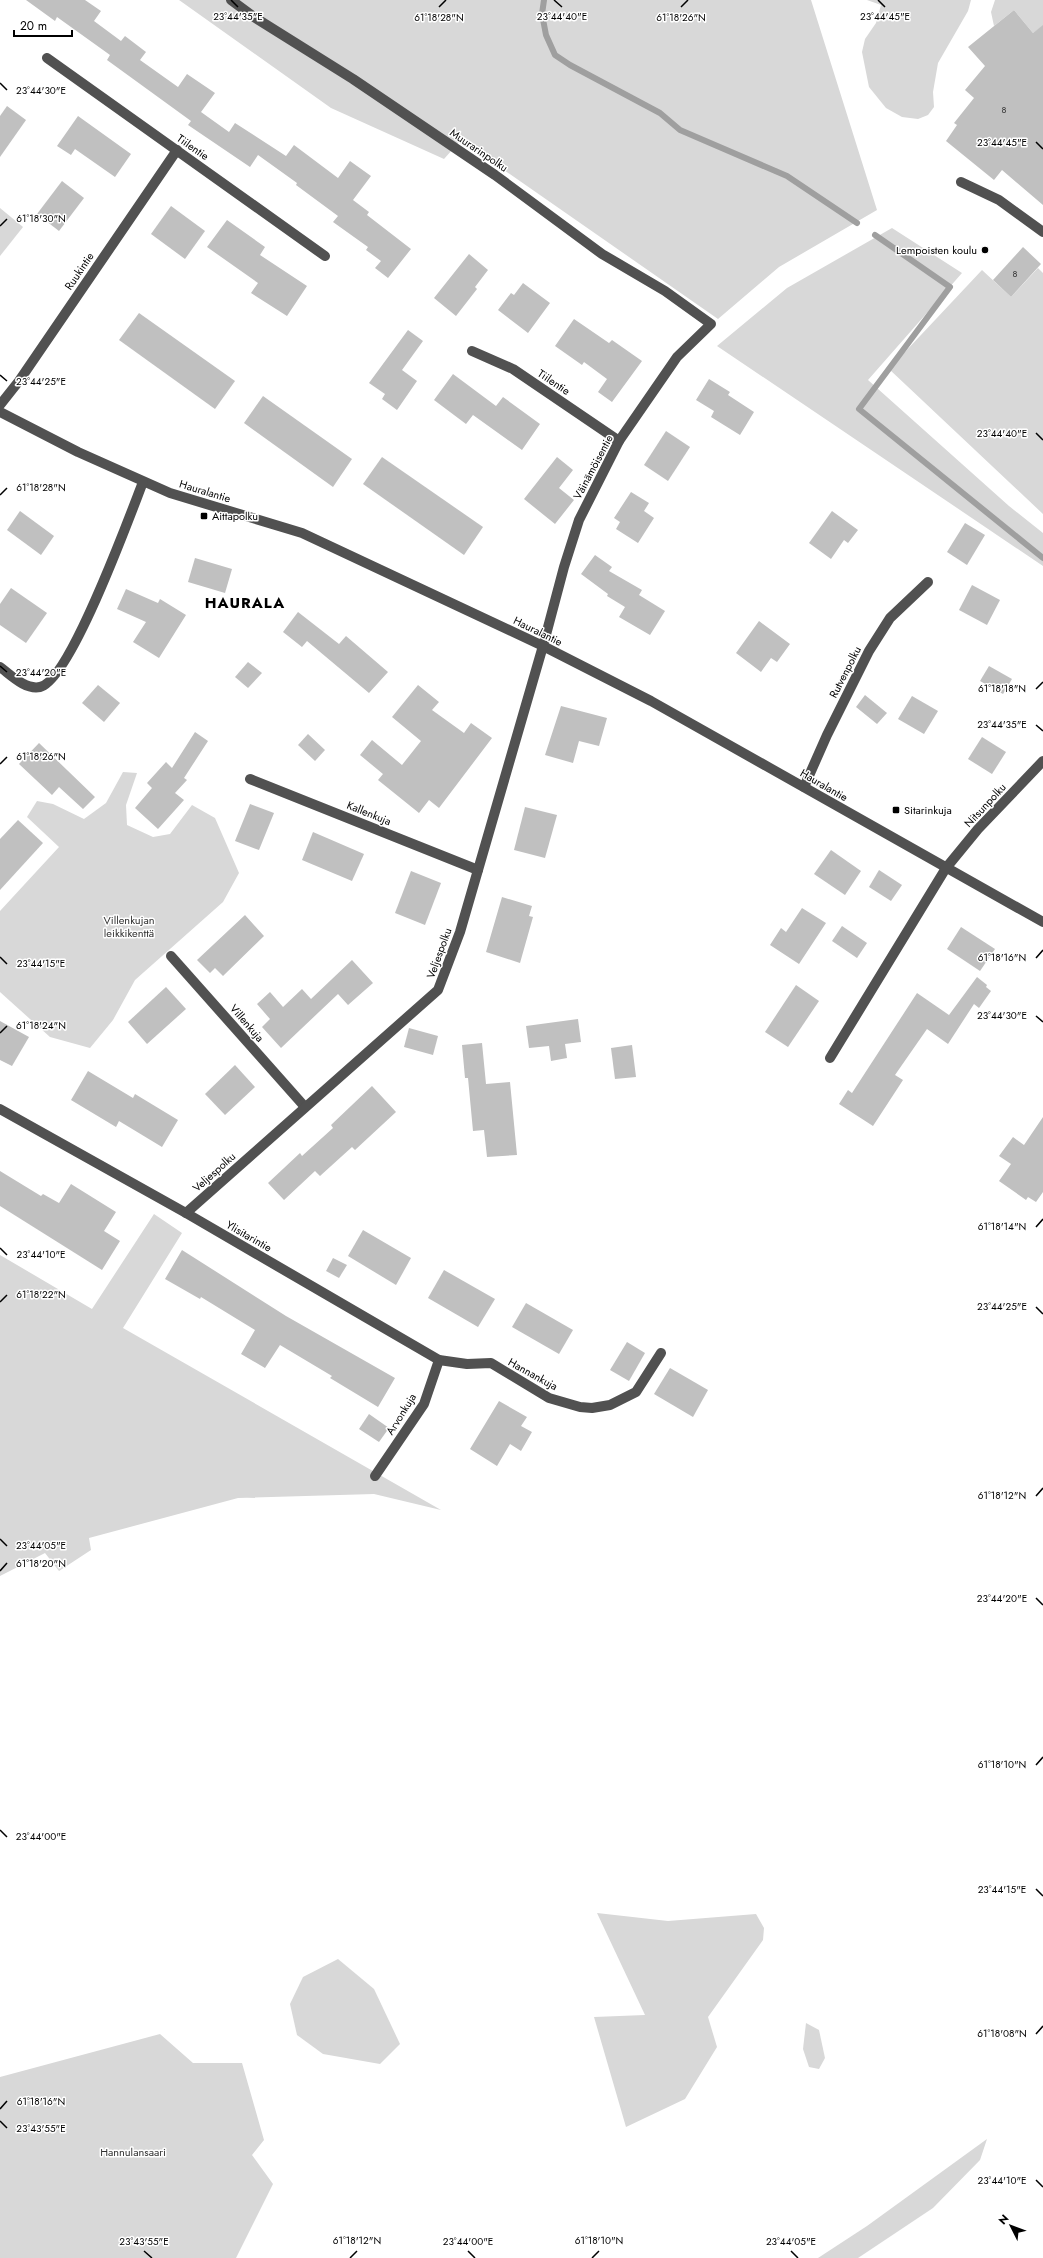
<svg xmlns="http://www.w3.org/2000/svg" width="1043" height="2258" viewBox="0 0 1043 2258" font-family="Jost,sans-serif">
  <rect width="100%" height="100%" fill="#fff"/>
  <g fill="#d8d8d8">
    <path d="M179,0h632l66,210 -98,57 -61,52 -257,-179 -17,19 -113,-51z"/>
    <path d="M867,0h104l-3,11 -30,52 -5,29 1,15 -6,8 -10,4 -16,-2 -16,-9 -17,-21 -7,-35 3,-13 11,-16 5,-18z"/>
    <path d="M995,0h48v26l-10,7 -19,-23 -20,16 -3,-14z"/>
    <path d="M0,208l23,19 -23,29z"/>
    <path d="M892,228l70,45 -94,107 141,126 34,27v33l-326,-220 70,-58z"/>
    <path d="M1038,268l5,5v241l-154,-145 93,-99 29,27z"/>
    <path d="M123,772l14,1 -11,32 1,20 26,12 17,-3 22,-29 23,13 24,55 -16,29 -88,78 -22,40 -23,28 -40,-11 -50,-45v-81l59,-64 -32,-30 10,-16 16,3 31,15 22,-16z"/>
    <path d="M154,1214l28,19 -59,95 318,182 -67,-16 -136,4 -149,40 2,12 -32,21 -14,-18 -45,23v-321l92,54z"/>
    <path d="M597,1913l71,8 88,-7 8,14 -1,12 -55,77 9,30 -32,52 -59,28 -32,-110 51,-2z"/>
    <path d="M338,1959l36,30 26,55 -20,20 -57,-10 -26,-19 -7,-31 13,-27z"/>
    <path d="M806,2023l13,7 6,28 -6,11 -10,-2 -6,-18z"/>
    <path d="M160,2034l33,29h49l22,77 -12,15 21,29 -37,74h-236v-181z"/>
    <path d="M987,2139l-7,21 -47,48 -75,50h-40l49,-32z"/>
  </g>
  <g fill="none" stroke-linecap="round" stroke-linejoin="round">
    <g stroke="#9f9f9f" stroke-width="6">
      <path d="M544,0l-2,14 4,21 9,20 15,10 90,48 20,17 107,46 70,47"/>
      <path d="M875,235l75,52 -91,122 184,149"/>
    </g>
  </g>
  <g fill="#c0c0c0">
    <path d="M26,0h59l16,11 -7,10 27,20 4,-5 21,16 -6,8 38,27 9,-13 28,19 -14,19 28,20 6,-9 51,33 8,-11 44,33 12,-17 21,15 -18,24 16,12 -2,3 44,34 -23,29 -13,-10 6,-7 -15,-11 2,-3 -35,-25 5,-6 -42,-31 1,-2 -39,-28 -8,12 -62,-42 3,-4 -84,-61 3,-5 -53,-38 -2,4z"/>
    <path d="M1014,10l19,23 10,-8v180l-41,-35 -8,10 -48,-39 11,-16 -3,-2 20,-25 -9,-8 20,-24 -17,-19z"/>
    <path d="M7,106l19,14 -26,37v-41z"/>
    <path d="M78,116l53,38 -16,23 -40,-28 -4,6 -14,-9z"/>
    <path d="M62,181l22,17 -25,33 -22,-17z"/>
    <path d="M171,206l34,25 -20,28 -34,-25z"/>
    <path d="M227,220l38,27 -5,8 47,31 -20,30 -36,-23 7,-10 -51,-36z"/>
    <path d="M1023,247l18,17 -30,33 -18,-17z"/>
    <path d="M469,254l19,16 -13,17 2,2 -21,27 -22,-18z"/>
    <path d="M523,283l27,20 -22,30 -30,-23 13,-17 3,2z"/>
    <path d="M139,313l96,68 -20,28 -96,-69z"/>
    <path d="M574,319l35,24 3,-3 30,21 -30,41 -14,-10 9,-13 -23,-17 -2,3 -27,-19z"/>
    <path d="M408,330l15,11 -21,29 15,11 -20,29 -15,-11 3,-5 -16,-11z"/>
    <path d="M453,374l43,32 7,-9 37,27 -18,26 -49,-35 -7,9 -32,-24z"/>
    <path d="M709,379l21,13 -2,3 26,17 -14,23 -29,-18 3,-6 -18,-11z"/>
    <path d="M263,396l89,63 -19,28 -89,-64z"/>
    <path d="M666,431l24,16 -22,34 -24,-16z"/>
    <path d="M382,457l101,70 -19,28 -101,-71z"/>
    <path d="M557,457l16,13 -14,18 15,12 -19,24 -31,-25z"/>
    <path d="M631,492l18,11 -5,8 10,7 -16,25 -22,-14 4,-7 -6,-4z"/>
    <path d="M20,511l34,25 -13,19 -34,-25z"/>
    <path d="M832,511l26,19 -10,13 -4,-3 -13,19 -22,-16z"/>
    <path d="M965,523l20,12 -18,30 -20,-13z"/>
    <path d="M595,555l17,12 -3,4 33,19 -3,5 26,16 -15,24 -31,-18 6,-10 -18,-11 1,-2 -27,-20z"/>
    <path d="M195,558l37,11 -7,24 -37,-11z"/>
    <path d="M972,585l28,15 -13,25 -28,-15z"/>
    <path d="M11,588l36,25 -21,30 -26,-18v-21z"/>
    <path d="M126,589l32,14 2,-4 26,16 -27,43 -26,-16 13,-20 -29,-13z"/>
    <path d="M298,612l41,32 7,-8 42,36 -19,21 -62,-52 -5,6 -19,-15z"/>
    <path d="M759,621l31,23 -13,18 -6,-4 -10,14 -25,-19z"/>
    <path d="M248,662l14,11 -14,15 -13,-11z"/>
    <path d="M989,666l23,13 -9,15 -23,-13z"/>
    <path d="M98,685l22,18 -16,19 -22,-19z"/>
    <path d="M418,685l21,17 -7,8 32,23 7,-10 21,15 -53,70 -10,-8 -10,13 -41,-33 5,-6 -23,-19 12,-15 30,25 19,-24 -29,-24z"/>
    <path d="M865,695l22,18 -10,11 -21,-17z"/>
    <path d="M912,696l26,15 -14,23 -26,-15z"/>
    <path d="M561,706l46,12 -8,28 -20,-5 -6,22 -28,-8z"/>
    <path d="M195,732l13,9 -24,37 3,2 -12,13 9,7 -26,29 -23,-21 17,-20 -5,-5 19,-21 6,6z"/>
    <path d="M308,734l17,16 -10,11 -17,-16z"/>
    <path d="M982,737l24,15 -14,22 -24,-15z"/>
    <path d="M39,743l56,54 -12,12 -24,-22 -7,8 -33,-31z"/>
    <path d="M250,804l24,9 -15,37 -24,-9z"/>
    <path d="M525,807l32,8 -12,43 -31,-8z"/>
    <path d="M18,820l25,23 -43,47v-51z"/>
    <path d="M313,832l51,22 -12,27 -50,-21z"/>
    <path d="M831,850l30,21 -16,24 -31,-21z"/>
    <path d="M879,870l23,15 -11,16 -22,-14z"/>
    <path d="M411,871l30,12 -16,42 -30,-12z"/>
    <path d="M502,897l30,9 -3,10 4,1 -13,46 -34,-11z"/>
    <path d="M802,908l24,15 -27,41 -29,-19 11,-17 5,4z"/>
    <path d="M245,915l19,21 -41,40 -8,-8 -5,5 -13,-13z"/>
    <path d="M842,926l25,17 -10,15 -25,-17z"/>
    <path d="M961,927l34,22 -15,22 -33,-22z"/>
    <path d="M352,960l21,23 -25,22 -10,-11 -57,54 -19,-21 8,-8 -13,-15 13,-12 13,15 19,-18 9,10z"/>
    <path d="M977,977l10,8 -1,2 5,4 -12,17 -5,-4 -26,40 -21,-15 -32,46 8,5 -30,46 -34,-22 9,-14 4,3 65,-100 32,22z"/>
    <path d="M796,985l23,16 -31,46 -23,-15z"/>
    <path d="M166,987l20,22 -39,35 -19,-22z"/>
    <path d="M578,1019l3,23 -16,2 2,14 -16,3 -2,-15 -20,2 -3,-22z"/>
    <path d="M0,1021l29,16 -17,29 -12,-6z"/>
    <path d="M409,1028l29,8 -5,19 -29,-8z"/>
    <path d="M482,1043l4,41 24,-2 7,73 -30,2 -3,-27 -11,1 -5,-53h-3l-3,-33z"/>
    <path d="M632,1045l4,32 -21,2 -4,-31z"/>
    <path d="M235,1065l20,22 -30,28 -20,-21z"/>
    <path d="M88,1071l45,27 2,-4 43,26 -16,27 -43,-26 -3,6 -45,-27z"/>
    <path d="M372,1086l24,26 -41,38 -3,-3 -32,29 -5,-5 -31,29 -16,-17 32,-30 2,3 31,-28 -2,-3z"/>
    <path d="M1043,1117v75l-7,10 -8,-5 -2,3 -27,-19 12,-17 -12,-8 14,-19 11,8z"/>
    <path d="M0,1171l41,25 2,-2 16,9 12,-19 45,28 -12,19 16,10 -18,29 -102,-64z"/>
    <path d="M363,1230l48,28 -15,27 -48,-29z"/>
    <path d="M182,1250l104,66 109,62 -17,29 -48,-29 2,-2 -52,-31 -15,23 -24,-14 14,-24 -54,-33 -1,2 -35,-20z"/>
    <path d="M333,1258l14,7 -8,13 -13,-7z"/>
    <path d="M444,1270l51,29 -17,28 -50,-29z"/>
    <path d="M526,1303l47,27 -14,24 -47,-27z"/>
    <path d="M627,1342l18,11 -16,28 -19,-11z"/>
    <path d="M670,1368l38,22 -15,27 -39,-23z"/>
    <path d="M499,1401l28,16 -6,9 11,6 -11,19 -11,-7 -13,22 -27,-17z"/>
    <path d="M369,1414l20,14 -10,14 -20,-13z"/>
  </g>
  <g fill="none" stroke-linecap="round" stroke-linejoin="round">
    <g stroke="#515151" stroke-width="10">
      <path d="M47,58l278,198"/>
      <path d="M961,182l38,18 44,32"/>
      <path d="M472,351l41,18 106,72"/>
      <path d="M0,405l19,-24 158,-231"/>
      <path d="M0,412l78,40 92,41 132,40 241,113 108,55 392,221"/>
      <path d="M0,667c11,8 25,23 40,20 30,-6 90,-172 103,-205"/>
      <path d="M250,779l228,91"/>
      <path d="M804,787l23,-52 42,-84 21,-33 38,-36"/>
      <path d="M171,956l134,151"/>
      <path d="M830,1058l116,-190 32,-39 65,-68"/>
      <path d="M0,1109l186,104 253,147 28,4 24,-1 58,35 31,9 12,1 18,-3 26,-13 25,-39"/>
      <path d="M186,1213l252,-223 22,-58 83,-286 21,-79 15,-47 40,-79 58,-84 34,-33 -46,-33 -63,-37 -107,-79 -142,-96 -99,-62 -23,-17"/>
      <path d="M375,1476l49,-72 15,-44"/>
    </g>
  </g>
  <path fill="none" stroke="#000" stroke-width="1.5" d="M231,0l7,7M554,0l8,7M878,0l7,7M439,7l7,-7M681,7l7,-7M0,83l7,7M1036,142l7,7M0,226l7,-7M0,375l7,6M1036,433l7,7M0,495l7,-7M0,666l7,6M1036,689l7,-7M1036,725l7,6M0,764l7,-7M0,957l7,7M1036,958l7,-8M1036,1016l7,6M0,1033l7,-7M1036,1227l7,-8M0,1248l7,7M0,1302l7,-7M1036,1307l7,7M1036,1496l7,-8M0,1539l7,7M0,1571l7,-8M1036,1598l7,7M1036,1765l7,-8M0,1830l7,7M1036,1889l7,7M1036,2034l7,-8M0,2109l7,-8M0,2121l7,7M1036,2180l7,7M144,2251l8,7M468,2251l7,7M791,2251l7,7M350,2258l7,-7M592,2258l7,-7"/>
  <g fill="#000" stroke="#fff" stroke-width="1.5">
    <circle cx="985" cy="250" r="4"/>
    <rect x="200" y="512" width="8" height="8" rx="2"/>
    <rect x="892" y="806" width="8" height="8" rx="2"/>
  </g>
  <g text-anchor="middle" stroke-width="3" stroke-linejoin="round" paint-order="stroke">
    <g font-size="9" fill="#303030">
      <text x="1004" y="113">8</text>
      <text x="1015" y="277">8</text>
    </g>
    <g font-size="11" fill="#000" stroke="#fff">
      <text transform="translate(193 147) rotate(35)" y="4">Tiilentie</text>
      <text transform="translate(479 150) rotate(34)" y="4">Muurarinpolku</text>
      <text transform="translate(79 271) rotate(-56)" y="4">Ruukintie</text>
      <text transform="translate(554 382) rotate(34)" y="4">Tiilentie</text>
      <text transform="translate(593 467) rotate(-62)" y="4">Väinämöisentie</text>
      <text transform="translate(205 491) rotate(17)" y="4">Hauralantie</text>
      <text transform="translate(538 631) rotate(26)" y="4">Hauralantie</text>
      <text transform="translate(845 672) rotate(-63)" y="4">Rutvenpolku</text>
      <text transform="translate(824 785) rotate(30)" y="4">Hauralantie</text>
      <text transform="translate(985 805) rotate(-47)" y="4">Nitsunpolku</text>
      <text transform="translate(369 813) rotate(22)" y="4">Kallenkuja</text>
      <text transform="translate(439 953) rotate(-70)" y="4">Veljespolku</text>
      <text transform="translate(247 1023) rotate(49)" y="4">Villenkuja</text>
      <text transform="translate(214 1172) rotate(-42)" y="4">Veljespolku</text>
      <text transform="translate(249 1236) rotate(30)" y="4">Ylisitarintie</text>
      <text transform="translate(533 1374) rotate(29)" y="4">Hannankuja</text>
      <text transform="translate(401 1414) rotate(-58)" y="4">Arvonkuja</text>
    </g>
    <g font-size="11" fill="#000" stroke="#fff" text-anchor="start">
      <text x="977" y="254" text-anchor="end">Lempoisten koulu</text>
      <text x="212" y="520">Aittapolku</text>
      <text x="904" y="814">Sitarinkuja</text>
    </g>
    <g font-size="11" fill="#2f2f2f" stroke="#fff">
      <text x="129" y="924">Villenkujan<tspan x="129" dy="13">leikkikenttä</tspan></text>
      <text x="133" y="2156">Hannulansaari</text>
    </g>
    <g font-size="15" font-weight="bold" letter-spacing="1" fill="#000" stroke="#fff">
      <text x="245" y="608">HAURALA</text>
    </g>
  </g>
  <g font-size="10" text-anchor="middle" fill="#000" stroke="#fff" stroke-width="3" stroke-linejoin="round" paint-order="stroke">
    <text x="238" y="20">23°44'35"E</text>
    <text x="562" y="20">23°44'40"E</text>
    <text x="885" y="20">23°44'45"E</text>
    <text x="439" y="21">61°18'28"N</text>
    <text x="681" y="21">61°18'26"N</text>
    <text x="41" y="94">23°44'30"E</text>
    <text x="1002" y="146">23°44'45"E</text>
    <text x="41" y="222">61°18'30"N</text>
    <text x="41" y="385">23°44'25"E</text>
    <text x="1002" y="437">23°44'40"E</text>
    <text x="41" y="491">61°18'28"N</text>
    <text x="41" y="676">23°44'20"E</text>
    <text x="1002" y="692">61°18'18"N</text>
    <text x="1002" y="728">23°44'35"E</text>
    <text x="41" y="760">61°18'26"N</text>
    <text x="1002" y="961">61°18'16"N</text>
    <text x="41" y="967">23°44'15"E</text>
    <text x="1002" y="1019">23°44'30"E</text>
    <text x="41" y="1029">61°18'24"N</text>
    <text x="1002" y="1230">61°18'14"N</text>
    <text x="41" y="1258">23°44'10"E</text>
    <text x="41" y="1298">61°18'22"N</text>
    <text x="1002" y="1310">23°44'25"E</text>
    <text x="1002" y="1499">61°18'12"N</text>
    <text x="41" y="1549">23°44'05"E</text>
    <text x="41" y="1567">61°18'20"N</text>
    <text x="1002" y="1602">23°44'20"E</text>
    <text x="1002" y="1768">61°18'10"N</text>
    <text x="41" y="1840">23°44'00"E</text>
    <text x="1002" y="1893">23°44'15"E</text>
    <text x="1002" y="2037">61°18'08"N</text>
    <text x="41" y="2105">61°18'16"N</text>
    <text x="41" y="2132">23°43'55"E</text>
    <text x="1002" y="2184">23°44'10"E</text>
    <text x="357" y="2244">61°18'12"N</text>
    <text x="599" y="2244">61°18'10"N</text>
    <text x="144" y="2245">23°43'55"E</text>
    <text x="468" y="2245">23°44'00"E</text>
    <text x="791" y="2245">23°44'05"E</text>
  </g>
  <g transform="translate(1011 2226) rotate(312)" stroke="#ffffff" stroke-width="3" paint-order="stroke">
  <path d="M0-3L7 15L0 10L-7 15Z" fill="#000000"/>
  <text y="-6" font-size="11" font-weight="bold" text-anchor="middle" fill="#000000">N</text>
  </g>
  <path d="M14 30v6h58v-6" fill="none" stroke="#000000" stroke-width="2"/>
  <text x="20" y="30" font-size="12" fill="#000000" stroke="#ffffff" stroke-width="3" paint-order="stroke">20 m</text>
</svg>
